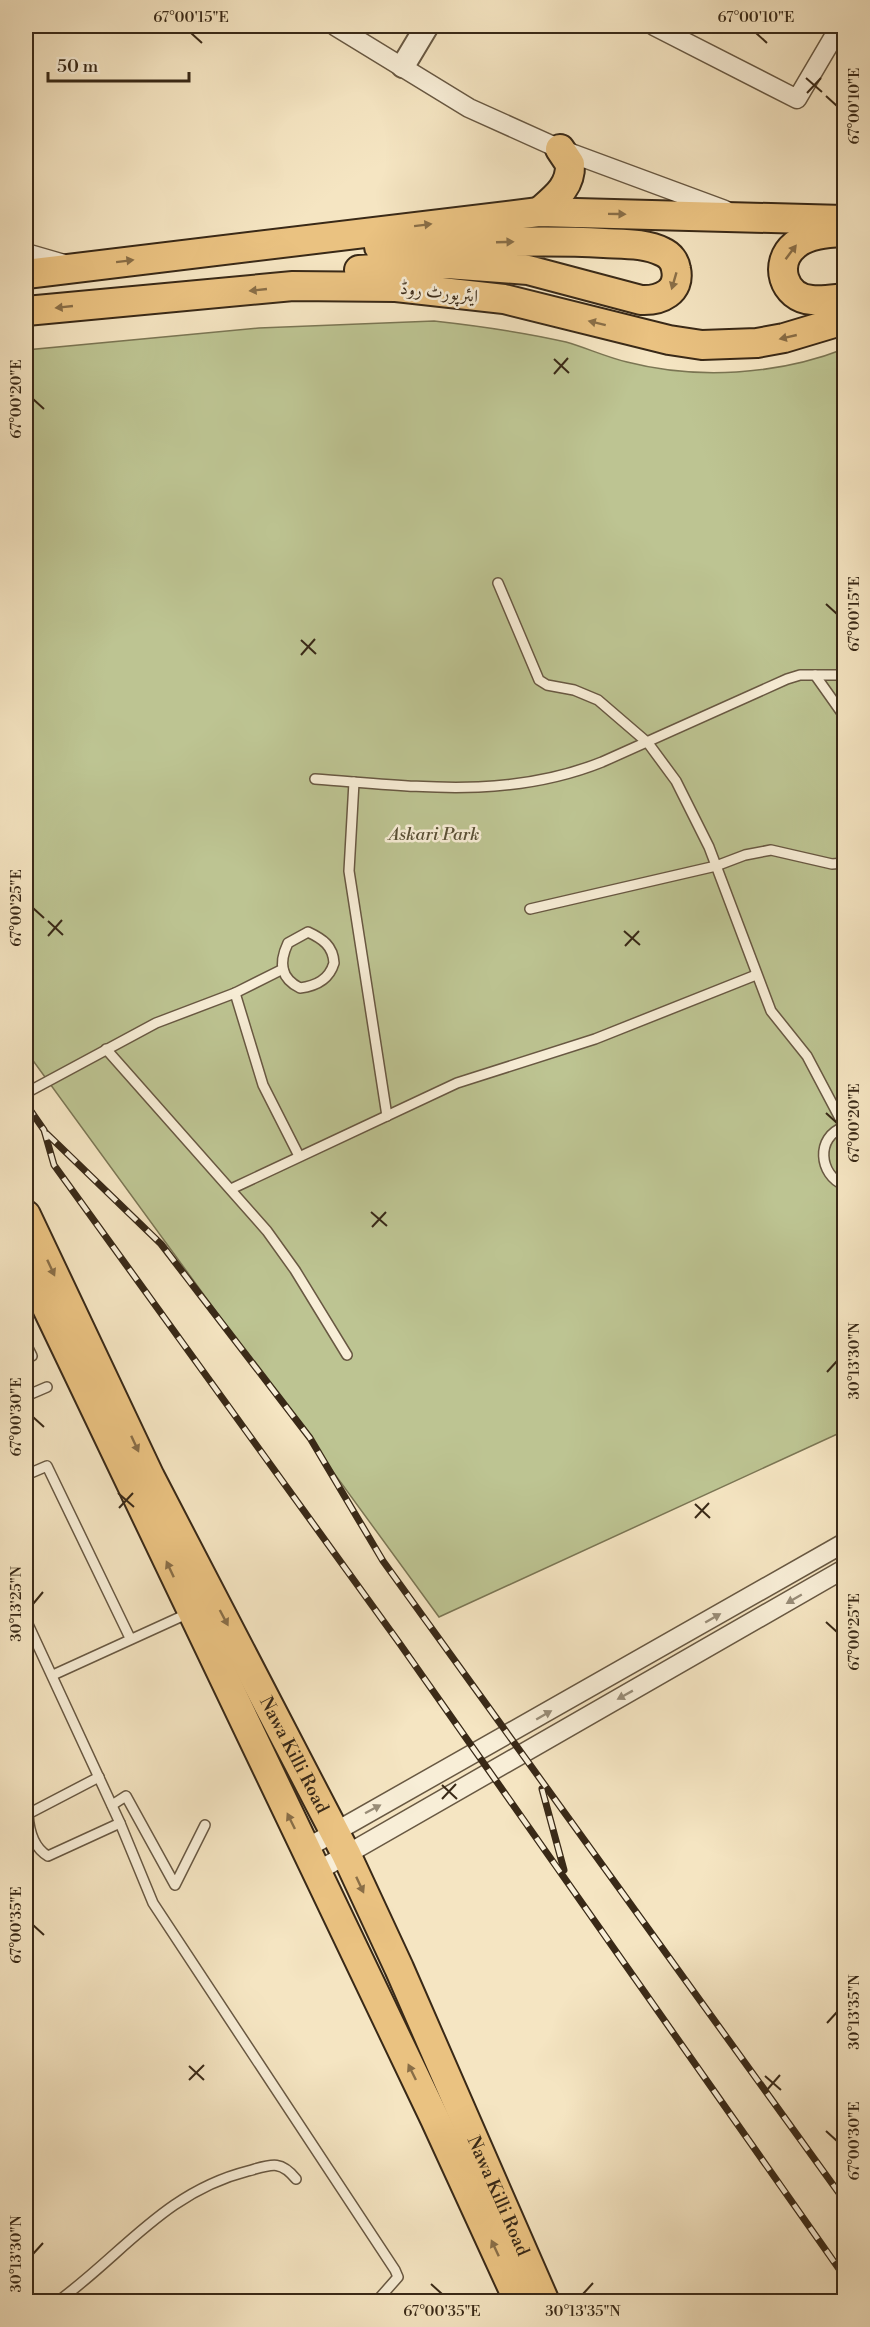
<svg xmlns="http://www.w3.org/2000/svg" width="870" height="2327" viewBox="0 0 870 2327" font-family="'Libre Bodoni',Amiri,serif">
  <rect width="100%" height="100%" fill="#f5e5c2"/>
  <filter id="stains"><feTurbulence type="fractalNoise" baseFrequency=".00333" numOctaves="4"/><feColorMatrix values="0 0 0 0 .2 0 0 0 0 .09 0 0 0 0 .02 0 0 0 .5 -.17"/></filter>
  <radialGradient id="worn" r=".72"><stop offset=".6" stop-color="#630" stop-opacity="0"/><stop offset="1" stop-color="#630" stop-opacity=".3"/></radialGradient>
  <path fill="#bdc492" stroke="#7b7654" stroke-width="1.5" d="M434,321c45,5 88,11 132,21 21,6 40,15 61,20 70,18 150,13 217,-13v1082l-405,186 -413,-566v-701l233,-22z"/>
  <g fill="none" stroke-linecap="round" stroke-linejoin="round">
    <defs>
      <g id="service">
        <path d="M498,583l41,97 8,5 27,5 24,10 50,43 28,38 33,66 62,164 36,45 37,70"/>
        <path d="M815,675l29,41"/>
        <path d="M315,779c100,7 192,21 287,-17l185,-83 13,-4h44"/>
        <path d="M354,782l-5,89 38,245"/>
        <path d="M530,909l186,-43 29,-11 26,-5 61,14 12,-1"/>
        <path d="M308,932c15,7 25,14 26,31 -5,17 -18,23 -34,25 -20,-10 -21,-26 -12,-45z"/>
        <path d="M235,993l28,92 36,71"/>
        <path d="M106,1049l161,182 28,39 52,85"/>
        <path d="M26,1093l130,-70 79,-30 48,-24"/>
        <path d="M844,1127c-29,10 -25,48 0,58"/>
        <path d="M231,1189l226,-106 138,-44 161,-64"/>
        <path d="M26,1344l6,12"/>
        <path d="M26,1396l21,-9"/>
        <path d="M26,1475l21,-9 83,172"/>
        <path d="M26,1620l94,203 33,80 242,367 3,7 -22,25"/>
        <path d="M53,1675l136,-62"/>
        <path d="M99,1777l-71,37c1,16 6,34 20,42l72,-33"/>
        <path d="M112,1805l14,-9 49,89 30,-60"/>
        <path d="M57,2302c66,-48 108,-110 191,-131 22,-6 32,-12 48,8"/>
      </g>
      <g id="minor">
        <path d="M335,26l134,82 91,41 165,61"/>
        <path d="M654,26l143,73 43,-73"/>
        <path d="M26,253l38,11"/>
        <path d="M305,1849l539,-306"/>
        <path d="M316,1872l528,-303"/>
      </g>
      <path id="tertiary" d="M403,66l24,-40"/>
      <g id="primary">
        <path d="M539,212c16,-14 32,-25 31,-48l-10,-15"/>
        <path d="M844,232c-16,1 -36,2 -49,13 -22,18 -12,53 17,55 11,1 22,-1 32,-2"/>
        <path d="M359,270l88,-6 81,6 113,30c19,1 40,-8 35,-31 -1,-7 -6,-14 -13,-17 -17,-9 -40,-8 -59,-9 -75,-4 -150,1 -225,4"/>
        <path d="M26,274l513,-62 305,8"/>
        <path d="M26,311l267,-25 103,1 108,12 165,41 33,5 55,-2 27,-5 60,-18"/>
        <path id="s1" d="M26,1215l124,262 196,377 53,114 146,334"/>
        <path d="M26,1264l409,855 84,183"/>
      </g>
    </defs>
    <use href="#service" stroke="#685842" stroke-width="12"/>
    <use href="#minor" stroke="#685842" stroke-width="21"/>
    <use href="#tertiary" stroke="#685842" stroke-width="26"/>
    <use href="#primary" stroke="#392917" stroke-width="32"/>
    <use href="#service" stroke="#f8eed7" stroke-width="9"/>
    <use href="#minor" stroke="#f8eed7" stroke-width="18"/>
    <use href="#tertiary" stroke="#f8eed7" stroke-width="22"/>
    <use href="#primary" stroke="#eac281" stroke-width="28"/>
    <defs>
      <g id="rail">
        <path d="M26,1104l18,26 10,35 346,479 444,632"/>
        <path d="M46,1133l115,111 149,194 73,123 461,639"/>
        <path d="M542,1789l22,81"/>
      </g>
    </defs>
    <use href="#rail" stroke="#392917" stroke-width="7"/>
    <use href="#rail" stroke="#f8eed7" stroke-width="4.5" stroke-dasharray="14" stroke-linecap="butt"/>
  </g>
  <defs><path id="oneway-solid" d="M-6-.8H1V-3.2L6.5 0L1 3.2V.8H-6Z" transform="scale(1.5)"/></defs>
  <g fill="#896e47">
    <use href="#oneway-solid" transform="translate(617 214) rotate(1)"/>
    <use href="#oneway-solid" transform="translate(423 225) rotate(-7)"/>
    <use href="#oneway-solid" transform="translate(505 242) rotate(-2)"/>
    <use href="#oneway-solid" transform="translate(791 252) rotate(-53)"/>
    <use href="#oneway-solid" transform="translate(125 261) rotate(-7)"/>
    <use href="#oneway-solid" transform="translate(674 281) rotate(106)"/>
    <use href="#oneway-solid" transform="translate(258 290) rotate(174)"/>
    <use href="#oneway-solid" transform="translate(64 307) rotate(174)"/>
    <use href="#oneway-solid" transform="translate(597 323) rotate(-166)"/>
    <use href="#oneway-solid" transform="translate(788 337) rotate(167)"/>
    <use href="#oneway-solid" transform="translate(51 1268) rotate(65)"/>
    <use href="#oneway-solid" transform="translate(135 1444) rotate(65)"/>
    <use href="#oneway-solid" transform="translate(170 1569) rotate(-115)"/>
    <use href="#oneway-solid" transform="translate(224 1618) rotate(62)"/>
    <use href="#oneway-solid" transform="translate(291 1821) rotate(-116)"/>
    <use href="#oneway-solid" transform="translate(360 1885) rotate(65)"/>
    <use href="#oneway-solid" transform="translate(412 2072) rotate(-116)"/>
    <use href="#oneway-solid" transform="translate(495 2248) rotate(-115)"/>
  </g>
  <g fill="#988c77">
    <use href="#oneway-solid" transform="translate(794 1599) rotate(150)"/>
    <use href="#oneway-solid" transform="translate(713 1618) rotate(-30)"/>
    <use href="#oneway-solid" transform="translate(625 1695) rotate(151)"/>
    <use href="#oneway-solid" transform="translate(544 1715) rotate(-30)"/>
    <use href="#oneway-solid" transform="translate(373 1809) rotate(-28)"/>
  </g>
  <path fill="none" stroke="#392917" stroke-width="2" d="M191,33l11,10M756,33l11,10M806,78l16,14M807,93l14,-15M826,96l11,10M554,359l15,14M554,374l14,-16M33,399l11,10M826,604l11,10M301,640l15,14M301,655l14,-16M33,908l11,10M48,921l15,14M624,931l16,14M48,936l14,-16M625,946l14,-15M826,1113l11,10M371,1212l16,14M372,1227l14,-15M827,1372l10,-11M33,1417l11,10M118,1493l16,14M695,1504l15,14M119,1508l14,-15M695,1518l14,-15M33,1604l10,-12M826,1622l11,10M442,1785l15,14M442,1799l14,-15M33,1925l11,10M827,2023l10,-11M189,2066l15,14M765,2076l16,14M189,2080l15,-15M766,2091l14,-16M826,2131l11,10M33,2254l10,-11M431,2284l11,10M583,2294l10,-11"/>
  <g text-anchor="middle" stroke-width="5" stroke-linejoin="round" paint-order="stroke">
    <g font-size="18" fill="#392917" stroke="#f8eed7">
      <text transform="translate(439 292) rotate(6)" y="6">ایئرپورٹ روڈ</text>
      <text dy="6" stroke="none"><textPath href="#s1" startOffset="603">Nawa Killi Road</textPath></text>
      <text dy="6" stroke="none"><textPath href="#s1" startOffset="1089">Nawa Killi Road</textPath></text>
    </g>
    <g font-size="18" font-style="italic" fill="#5a5036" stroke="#f8eed7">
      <text x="434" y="840">Askari Park</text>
    </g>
  </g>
  <rect width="870" height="2327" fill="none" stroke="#f5e5c2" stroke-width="66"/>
  <path d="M48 72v9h141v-9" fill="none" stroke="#392917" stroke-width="3"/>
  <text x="57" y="72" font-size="18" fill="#392917" stroke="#f8eed7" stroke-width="4.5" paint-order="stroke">50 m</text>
  <rect x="33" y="33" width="804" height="2261" fill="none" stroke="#392917" stroke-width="2"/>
  <g font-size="15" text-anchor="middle" fill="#392917">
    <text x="191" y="22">67°00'15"E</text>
    <text x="756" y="22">67°00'10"E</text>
    <text transform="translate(854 106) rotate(-90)" y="5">67°00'10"E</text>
    <text transform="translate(16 399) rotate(-90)" y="5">67°00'20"E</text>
    <text transform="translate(854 614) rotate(-90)" y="5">67°00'15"E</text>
    <text transform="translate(16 908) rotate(-90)" y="5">67°00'25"E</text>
    <text transform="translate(854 1123) rotate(-90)" y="5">67°00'20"E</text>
    <text transform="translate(854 1361) rotate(-90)" y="5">30°13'30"N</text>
    <text transform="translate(16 1417) rotate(-90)" y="5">67°00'30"E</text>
    <text transform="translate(16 1604) rotate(-90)" y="5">30°13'25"N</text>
    <text transform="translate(854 1632) rotate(-90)" y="5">67°00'25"E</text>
    <text transform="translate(16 1925) rotate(-90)" y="5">67°00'35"E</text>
    <text transform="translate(854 2012) rotate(-90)" y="5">30°13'35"N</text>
    <text transform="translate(854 2141) rotate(-90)" y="5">67°00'30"E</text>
    <text transform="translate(16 2254) rotate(-90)" y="5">30°13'30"N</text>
    <text x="442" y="2316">67°00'35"E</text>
    <text x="583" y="2316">30°13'35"N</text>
  </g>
  <rect width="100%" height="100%" filter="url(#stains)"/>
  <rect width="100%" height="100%" fill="url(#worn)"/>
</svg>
